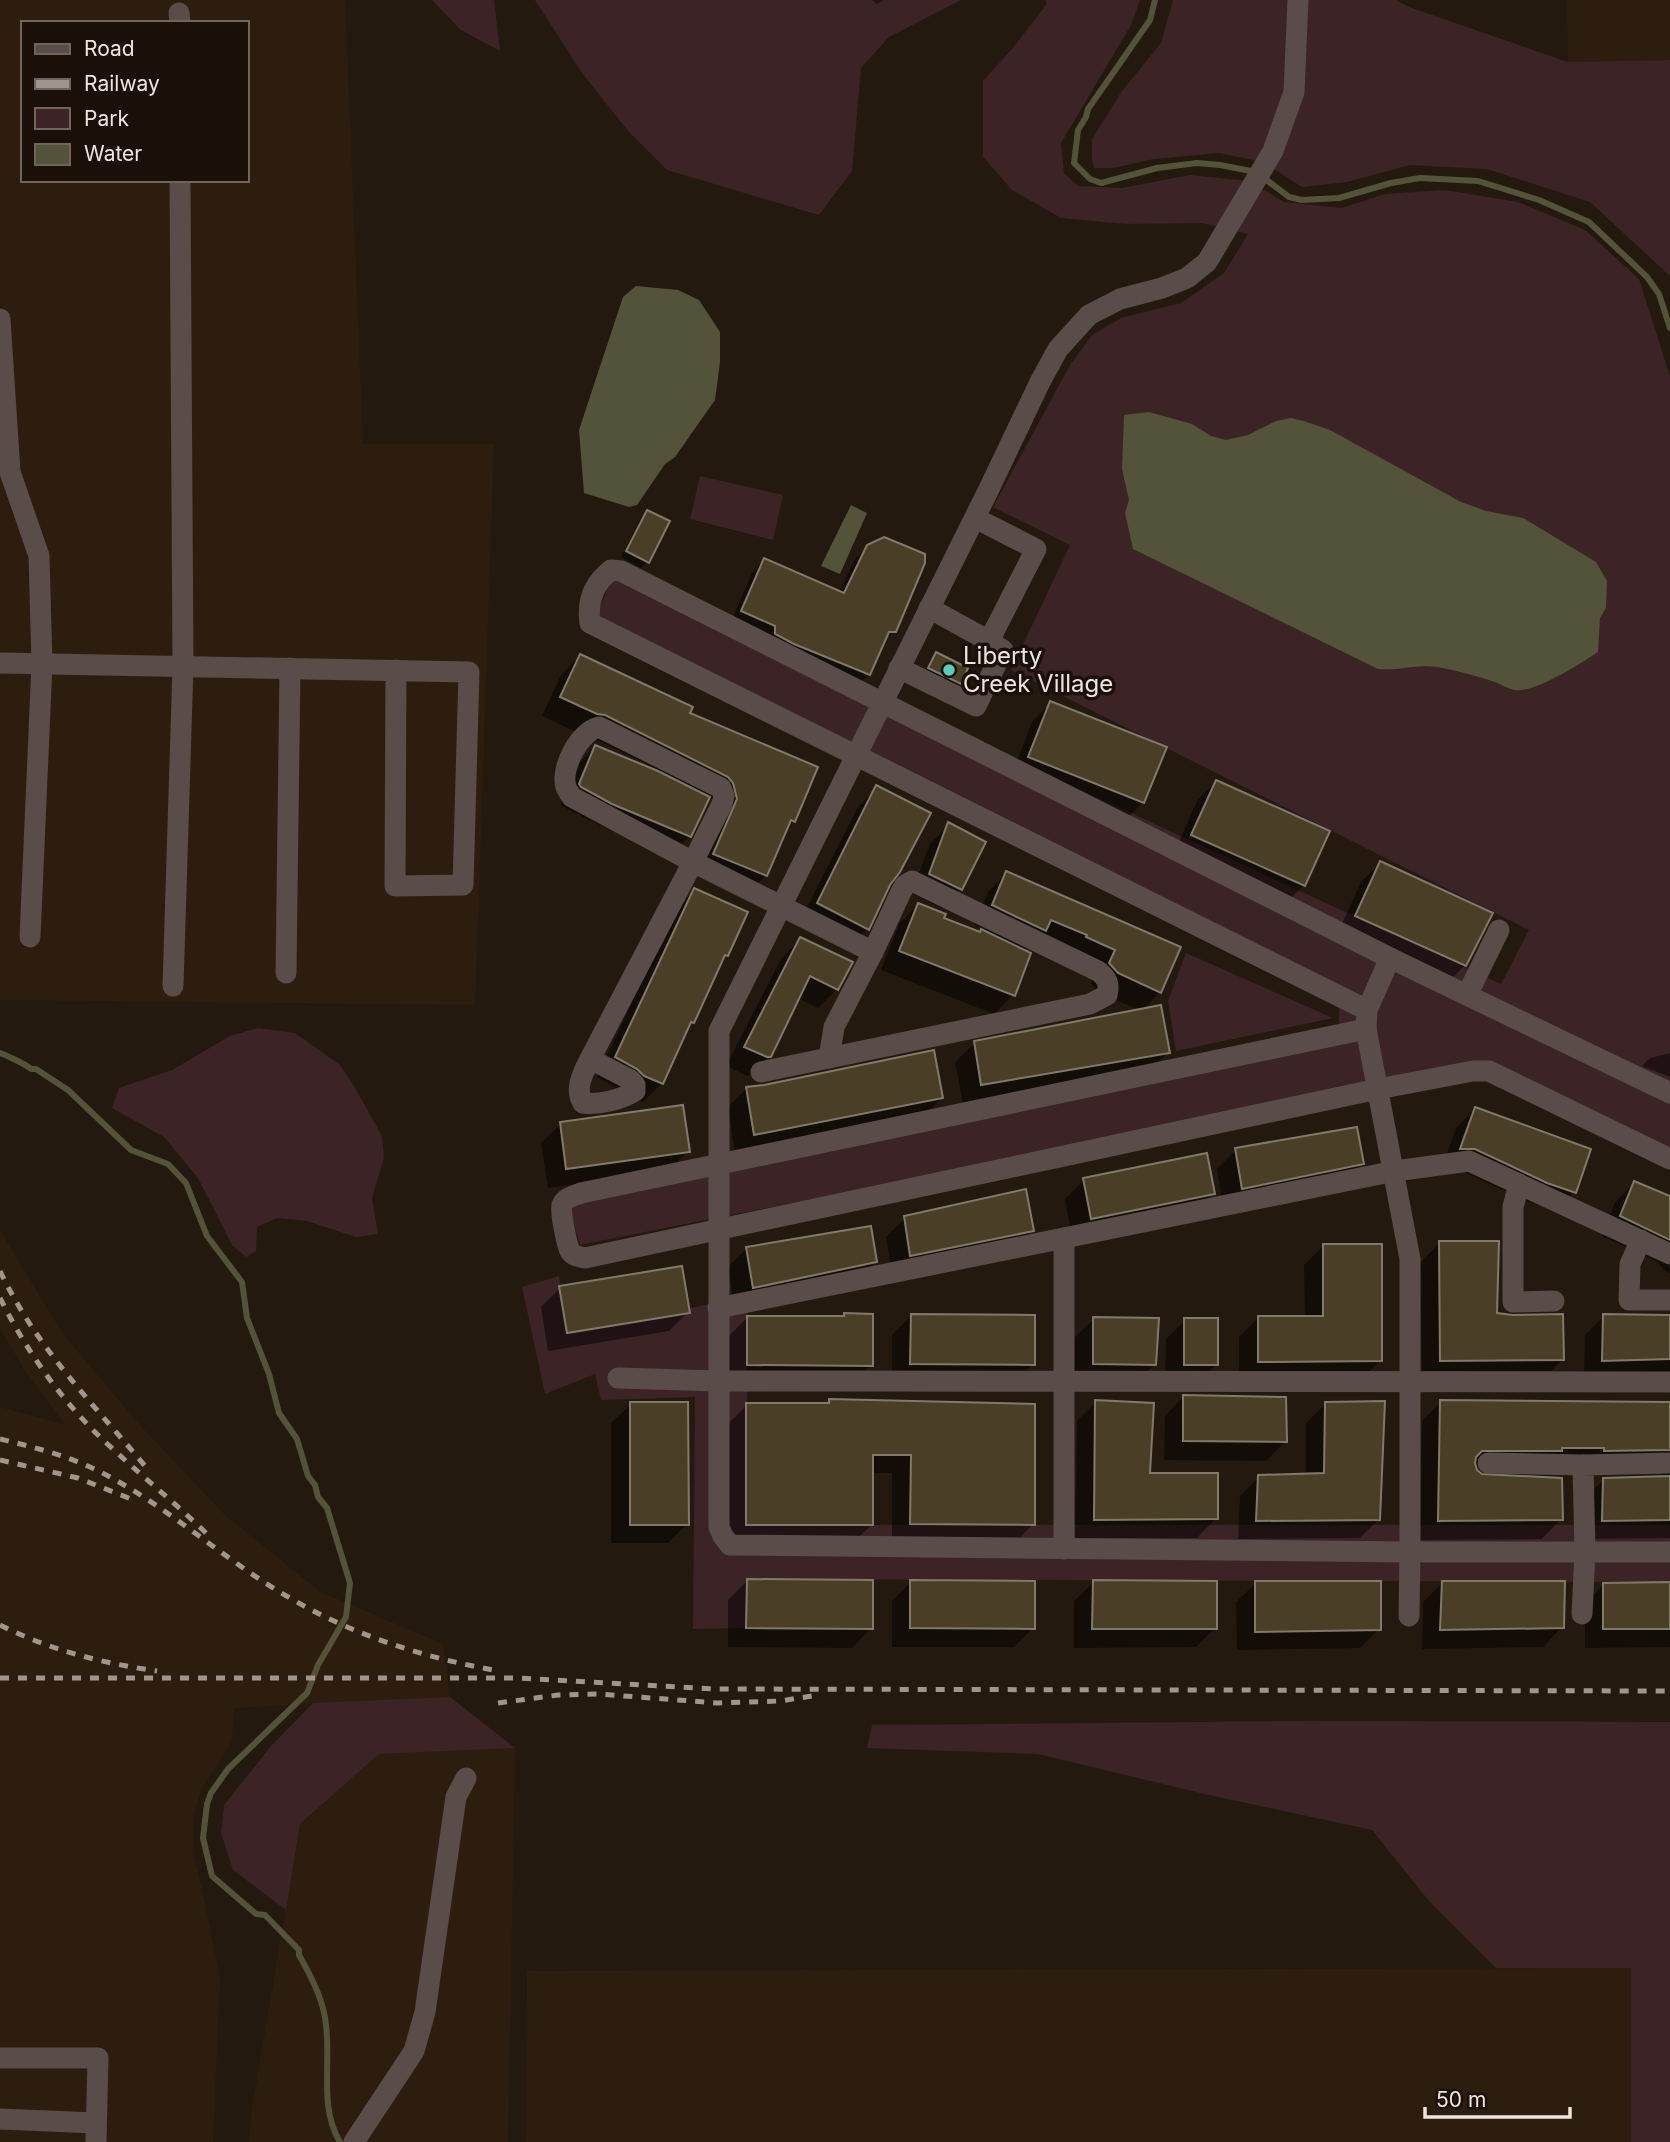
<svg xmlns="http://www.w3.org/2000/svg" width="1670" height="2142" viewBox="0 0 1670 2142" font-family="Inter,sans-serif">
  <rect width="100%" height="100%" fill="#24190f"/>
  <g fill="#2d1d0f" fill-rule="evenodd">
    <path d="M0,0h345l18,444h131l-19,561 -475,-5zM23,23h224v157h-224z"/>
    <path d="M1567,0h103v60l-102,2z"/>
    <path d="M0,1230l63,104 75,89 87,92 94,76 124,53 7,53 -216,11 -2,33 -31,49 -8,28v34l11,46 16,81 -7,163h-213v-735l66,18 -42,-56 -24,-41z"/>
    <path d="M515,1748l-7,394h-259l2,-26 49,-292 79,-70z"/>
    <path d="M1631,1968v174h-1105l1,-171z"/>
  </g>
  <g fill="#3c2326">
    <path d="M432,0h62l6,51 -39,-21z"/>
    <path d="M535,0h337l5,4 7,-4h77l-72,37 -28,31 -9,103 -33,44 -152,-45 -39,-39 -46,-58z"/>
    <path d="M1046,0h94l-9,25 -70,118 3,30 14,13 44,2 68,-13 59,6 35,21 58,6 43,-14 60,-4 73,12 67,28 54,49 31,97v793l-183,-104 -907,180 -11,-41 769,-165 2,-49 -746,-369 20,-47 887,410 28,-54 -518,-260 59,-125 -77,-38 77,-142 22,-30 29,-17 60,-15 43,-30 24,-39 -46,-11 -76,1 -65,-6 -49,-28 -29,-33v-76l29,-32 34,-44z"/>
    <path d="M1173,0h223l13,7 159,55 102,-2v216l-80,-74 -103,-33 -77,-4 -63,17 -45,5 -39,-25 -44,-9 -65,6 -41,9h-19l-2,-9v-20l30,-48 39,-48z"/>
    <path d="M700,476l83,19 -10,45 -83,-21z"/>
    <path d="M1186,953l147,65 -157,33 -8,-50z"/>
    <path d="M258,1028l37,5 45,32 14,21 28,50 2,22 -12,40 6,36 -22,3 -49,-16 -30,-3 -20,9 -1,24 -10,6 -14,-12 -34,-67 -34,-41 -52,-29 7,-20 53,-18 58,-34z"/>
    <path d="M559,1276l9,57 186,-38 -7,20v210h923v57l-923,-3 -1,49 -53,1 2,-232 -94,3 -6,-26 -50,20 -23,-107z"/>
    <path d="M450,1697l65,51 -136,6 -79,70 -14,86 -53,-40 -12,-37 3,-28 48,-60 41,-42z"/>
    <path d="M1308,1721l362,1v420h-39v-174h-135l-67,-67 -57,-71 -163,-35 -171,-41 -171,-6 5,-23z"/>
  </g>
  <g fill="#525339">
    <path d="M636,286l42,4 21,10 21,32v30l-5,38 -40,57 -10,7 -28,41 -8,2 -45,-14 -5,-63 44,-133z"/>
    <path d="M1149,412l43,12 19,12 15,4 22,-5 28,-14 15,-3 13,3 26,9 131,72 25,9 37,7 73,44 11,19 -1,27 -6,10 -2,34c-17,11 -62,41 -83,38 -7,-1 -14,-6 -20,-8 -18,-6 -40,-12 -58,-15 -21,-3 -39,4 -59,2l-245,-120 -8,-36 4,-13 -7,-31 2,-54z"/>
    <path d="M851,505l16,8 -27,61 -19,-8z"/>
  </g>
  <g fill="#0007">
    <path d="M647,512l20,10 -20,40 -6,6 -20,-11 20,-39z"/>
    <path d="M868,546l26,85 -11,11 -14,32 -13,13 -126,-63 22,-51 12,-13 75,32 16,-33z"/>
    <path d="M937,654l22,29 -6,6 -29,-15 7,-14z"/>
    <path d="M580,656l107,58 107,107 -9,8 -19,46 -19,20 -52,-22 19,-71 -5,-6 -19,40 -20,19 -77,-33 -31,-16 -1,-2 15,-38 19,-19 62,26 2,-3 -74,-36 -7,-1 -36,-17 19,-41z"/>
    <path d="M1051,703l92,99 -19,19 -113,-45 21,-54z"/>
    <path d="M1216,782l88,103 -19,19 -112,-49 24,-54z"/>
    <path d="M877,788l11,97 -21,44 -19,19 -49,-25 59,-116z"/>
    <path d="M949,825l35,18 -24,46 -19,19 -30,-15 19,-49z"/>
    <path d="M1380,863l85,102 -19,19 -109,-49 24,-53z"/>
    <path d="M1007,873l172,75 -19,44 -19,19 -43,-19 -7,-9 6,-14 -62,-29 -12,11 -10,44 -19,19 -113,-44 18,-46 19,-19 24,14 37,15 5,-5 -10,-5 14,-32z"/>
    <path d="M695,890l32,65 -7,6 -58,122 -19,19 -46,-25 79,-168z"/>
    <path d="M800,940l37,49 -19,19 -21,-10 -28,58 -19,19 -3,1 -21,-10 55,-107z"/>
    <path d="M975,1043l193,10 -20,19 -185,32 -8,-42z"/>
    <path d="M1670,1053v24l-28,-11 8,-8z"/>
    <path d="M747,1088l195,10 -20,19 -187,36 -7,-46z"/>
    <path d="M1475,1109l99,83 -19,19 -28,-10 -72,-33 -13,-1 14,-39z"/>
    <path d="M561,1124l127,27 -19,19 -121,18 -7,-45z"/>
    <path d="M1236,1150l126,13 -19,20 -120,24 -6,-38z"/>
    <path d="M1084,1180l129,13 -19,20 -122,24 -7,-38z"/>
    <path d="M1634,1183l36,14v76l-6,-3 -8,-9 -54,-25 13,-34z"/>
    <path d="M905,1218l128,12 -20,19 -121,25 -6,-37z"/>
    <path d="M1440,1242l55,73 68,44 -19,19 -122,1 -1,-117z"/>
    <path d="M1323,1246l57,115 -19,19h-122v-43l19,-19h47l-1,-53z"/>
    <path d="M747,1248l128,14 -19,19 -122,25 -6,-39z"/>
    <path d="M560,1288l128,24 -19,19 -121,20 -7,-44z"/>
    <path d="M845,1315l26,50 -19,19 -124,-1 1,-47 19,-19 94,1z"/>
    <path d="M911,1316l122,48 -19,19 -122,-1v-47z"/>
    <path d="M1604,1316h66v62l-86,1 1,-44z"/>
    <path d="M1094,1319l61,45 -20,19 -61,-1v-44z"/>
    <path d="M1185,1320l31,45 -19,19 -32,-1 1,-44z"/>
    <path d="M1184,1396l101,46 -19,19 -102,-1 1,-44z"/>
    <path d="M830,1401l203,123 -19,20 -122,-1v-70h-21v52l-19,19 -124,-1v-119l19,-19h80z"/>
    <path d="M1096,1402l52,73 68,43 -19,20h-122l2,-117z"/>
    <path d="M1441,1402l229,1v135l-86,1 1,-40 19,-20 59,-1 -1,-3 -11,-7h-180l90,51 -19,20 -122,1 2,-119z"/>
    <path d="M631,1404l56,120 -19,19h-57v-120z"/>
    <path d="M1325,1404l54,115 -19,19 -122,1 2,-43 19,-19 47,-1v-53z"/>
    <path d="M747,1581l124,47 -19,20 -124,-1v-47z"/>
    <path d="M911,1582l122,46 -19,19h-122v-46z"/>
    <path d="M1094,1582l121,46 -19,19 -122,1v-47z"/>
    <path d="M1256,1583l123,46 -19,19 -123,2 -1,-48z"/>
    <path d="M1442,1583l120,44 -19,20 -121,2 1,-47z"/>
    <path d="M1604,1584h66v63l-85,1v-44z"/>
  </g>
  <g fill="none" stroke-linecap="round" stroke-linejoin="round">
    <g stroke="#525339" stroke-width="6">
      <path d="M1155,0l-5,20 -62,89 -2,8 -8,13 -4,33 16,16 11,4 56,-15 40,-5 23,2 36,7 33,25 13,3 37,-2 52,-15 29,-5 58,3 61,19 50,22 58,55 12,17 11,34"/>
      <path d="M0,1053c6,2 27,12 31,16h5l32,21 63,60 37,14 18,19 21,53 35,46 5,36 22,56 10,39 18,26 11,37 7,9 3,12 9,11 23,75 -4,34 -28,48 -11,28 -79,76 -17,24 -4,11 -4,34 9,38 44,38 9,1 34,35v5c12,21 25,46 27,70 5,39 -7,83 14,117"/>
    </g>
  </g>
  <g fill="#4a3e26" stroke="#817a6a" stroke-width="2">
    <path d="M647,510l23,11 -21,42 -23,-12z"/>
    <path d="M884,537l41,17v9l-29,69h-7l-19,43 -76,-31 -19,-10v-8l-34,-15 23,-53 80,35 23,-48z"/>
    <path d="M936,652l32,16 -7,16 -33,-16z"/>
    <path d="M580,654l113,53 -3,6 128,54 -23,55 -4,-2 -24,56 -54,-22 24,-55 -4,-16 -5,-6 -123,-62 -8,-1 -37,-17z"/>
    <path d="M1050,701l117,46 -23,56 -116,-46z"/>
    <path d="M595,745l63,26 52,26 -19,40 -79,-33 -31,-17 -2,-3z"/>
    <path d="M1216,780l114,51 -25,55 -114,-51z"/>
    <path d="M876,785l55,28 -31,59 -10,13 -21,45 -52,-27z"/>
    <path d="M948,822l38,20 -24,48 -33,-16z"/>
    <path d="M1380,861l113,52 -27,53 -111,-50z"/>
    <path d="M1006,871l175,76 -20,46 -43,-20 -9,-10 6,-13 -29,-13 1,-2 -36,-15 -5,11 -54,-26z"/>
    <path d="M694,888l54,24 -20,44 -3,-1 -31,68 -3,-1 -28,62 -19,-8 -7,-7 -22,-12z"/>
    <path d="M918,903l28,11 -2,4 36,14 1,-3 50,24 -16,43 -116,-45z"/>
    <path d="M800,937l53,25 -15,28 -28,-14 -39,81h-4l-23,-10z"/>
    <path d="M1161,1005l9,48 -189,32 -7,-44z"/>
    <path d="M934,1050l9,48 -189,37 -8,-48 18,-2z"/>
    <path d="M683,1105l7,47 -124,17 -6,-47z"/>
    <path d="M1475,1107l116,42 -15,44 -29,-10 -72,-34h-15z"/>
    <path d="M1357,1127l7,37 -122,25 -7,-41z"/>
    <path d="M1207,1153l8,41 -124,25 -8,-41z"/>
    <path d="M1634,1181l36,15v44l-50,-24z"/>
    <path d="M1026,1189l8,42 -124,25 -6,-40z"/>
    <path d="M871,1226l6,36 -124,26 -7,-41z"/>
    <path d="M1439,1241h60l-2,72 16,2 50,-1 1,46 -124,1z"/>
    <path d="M1323,1244h59v117l-124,1v-46h65z"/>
    <path d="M682,1266l8,47 -123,20 -8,-47z"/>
    <path d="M844,1313l29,1v52l-126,-1v-49h97z"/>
    <path d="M911,1314l124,1v50l-125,-1z"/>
    <path d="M1603,1314l67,1v44l-68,2z"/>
    <path d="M1093,1317l66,1 -3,47 -63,-1z"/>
    <rect x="1184" y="1318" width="34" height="47"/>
    <path d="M1183,1395l103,2 1,45 -104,-1z"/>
    <path d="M829,1399l206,5v121l-125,-1 1,-69h-38v70h-127v-122h83z"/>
    <path d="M1095,1400l59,3 -4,70h68v46l-124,1z"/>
    <path d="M1440,1400l230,2v48l-66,1v-3h-42v3h-80l-6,6 -1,6 2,7 5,4 80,4 1,42 -125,1z"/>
    <path d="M1385,1401l-5,119 -124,1 2,-46 66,-2 1,-71z"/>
    <path d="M630,1402h58l1,123h-59z"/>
    <path d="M1670,1476v44l-68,1 1,-43z"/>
    <path d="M747,1579l126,1v49l-127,-1z"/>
    <path d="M910,1580l125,1v48l-125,-1z"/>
    <path d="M1093,1580l124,1v48h-125z"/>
    <path d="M1255,1581h126v49l-126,2z"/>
    <path d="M1442,1581h123l-1,47 -124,2z"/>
    <path d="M1670,1582v47h-67v-46z"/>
  </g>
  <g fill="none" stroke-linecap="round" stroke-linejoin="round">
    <g stroke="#594c49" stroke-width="21">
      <path d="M1298,0l-4,92 -21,59 -66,111 -20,16 -25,10 -42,11 -31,16 -31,34 -18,33 -52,109 -269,540v350l951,1"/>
      <path d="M179,13l1,10"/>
      <path d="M0,319l10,153 29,84 3,108 -12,273"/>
      <path d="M929,608l60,33"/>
      <path d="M0,663l469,9 -6,213 -68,1 1,-216"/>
      <path d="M899,668l77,38 27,-56 -14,-9 47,-92 -61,-31"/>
      <path d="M599,727l122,61 3,8 -2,8 -29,58 -121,-65c-1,-1 -6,-9 -6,-10 -6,-19 14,-56 33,-60z"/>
      <path d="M1390,958l280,135"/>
      <path d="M286,973l4,-305"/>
      <path d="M173,986l10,-320 -3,-486"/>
      <path d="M1467,995l32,-65"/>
      <path d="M1366,1029l-785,164c-7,3 -16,4 -19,12 -2,7 5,40 8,46 3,5 10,6 15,7l793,-169 95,-18h16l181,88"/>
      <path d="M829,1058l5,-31 39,-75"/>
      <path d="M590,1059l41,21 4,5v6c-14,9 -36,14 -52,12 -9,-14 0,-30 7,-44l103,-197 180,90 28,-60 4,-7 7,-4 186,90c9,7 12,13 9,24l-17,9 -329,68"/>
      <path d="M1519,1184l-6,23v95l41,-1"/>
      <path d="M1064,1238v311"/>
      <path d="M1641,1240l-11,24 -1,36h41"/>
      <path d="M718,1308l677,-137 74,-10 201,93"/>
      <path d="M618,1378l101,3v146l4,9 7,9 680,7v-293l-44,-230 1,-19 23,-52 -769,-387 -10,-1c-18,14 -24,32 -21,53l777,387"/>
      <path d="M1488,1463l95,2"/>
      <path d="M1582,1614l3,-62 -2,-87 87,-2"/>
      <path d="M1409,1616l1,-64h260"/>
      <path d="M0,2058h98l-2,84"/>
      <path d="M0,2119l96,4"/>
      <path d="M354,2142l60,-91 11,-39 31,-215 10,-19"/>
    </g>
    <g stroke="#a0968e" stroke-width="5" stroke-dasharray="9 9" stroke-linecap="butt">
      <path d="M0,1271c38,80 95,134 150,201"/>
      <path d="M0,1298c25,50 58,98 98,137 35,34 73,64 108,98"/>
      <path d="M0,1439c38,9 76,19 110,38 63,34 117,85 180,121 65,38 135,60 209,73"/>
      <path d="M0,1460l78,18 53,21"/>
      <path d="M0,1625c50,25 101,38 157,46"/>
      <path d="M0,1678h517l197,11 956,2"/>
      <path d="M498,1703l60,-8 40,-1 120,9 62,-2 32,-5"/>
    </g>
  </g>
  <circle fill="#59cebe" stroke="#1a1007" stroke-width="2.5" cx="949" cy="670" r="7"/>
  <g text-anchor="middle" stroke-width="7" stroke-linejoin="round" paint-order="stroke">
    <g font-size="24" fill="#eee5df" stroke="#1a1007" text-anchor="start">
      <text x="963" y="664">Liberty<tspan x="963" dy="28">Creek Village</tspan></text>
    </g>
  </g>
  <rect x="21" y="21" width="228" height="161" fill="#1a1007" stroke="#6f655d" stroke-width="2"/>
  <rect x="35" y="44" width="35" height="10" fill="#594c49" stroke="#6f655d" stroke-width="2"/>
  <text x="84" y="56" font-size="21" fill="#eee5df">Road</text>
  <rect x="35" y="79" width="35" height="10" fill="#a0968e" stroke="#6f655d" stroke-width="2"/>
  <text x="84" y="91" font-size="21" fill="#eee5df">Railway</text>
  <rect x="35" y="108" width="35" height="21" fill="#3c2326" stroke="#6f655d" stroke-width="2"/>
  <text x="84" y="126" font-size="21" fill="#eee5df">Park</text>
  <rect x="35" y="144" width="35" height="21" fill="#525339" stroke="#6f655d" stroke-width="2"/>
  <text x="84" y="161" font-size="21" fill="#eee5df">Water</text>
  <path d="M1425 2107v10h145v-10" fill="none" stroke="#eee5df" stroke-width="3.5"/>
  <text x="1436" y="2107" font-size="21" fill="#eee5df" stroke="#1a1007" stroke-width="5" paint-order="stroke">50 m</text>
</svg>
